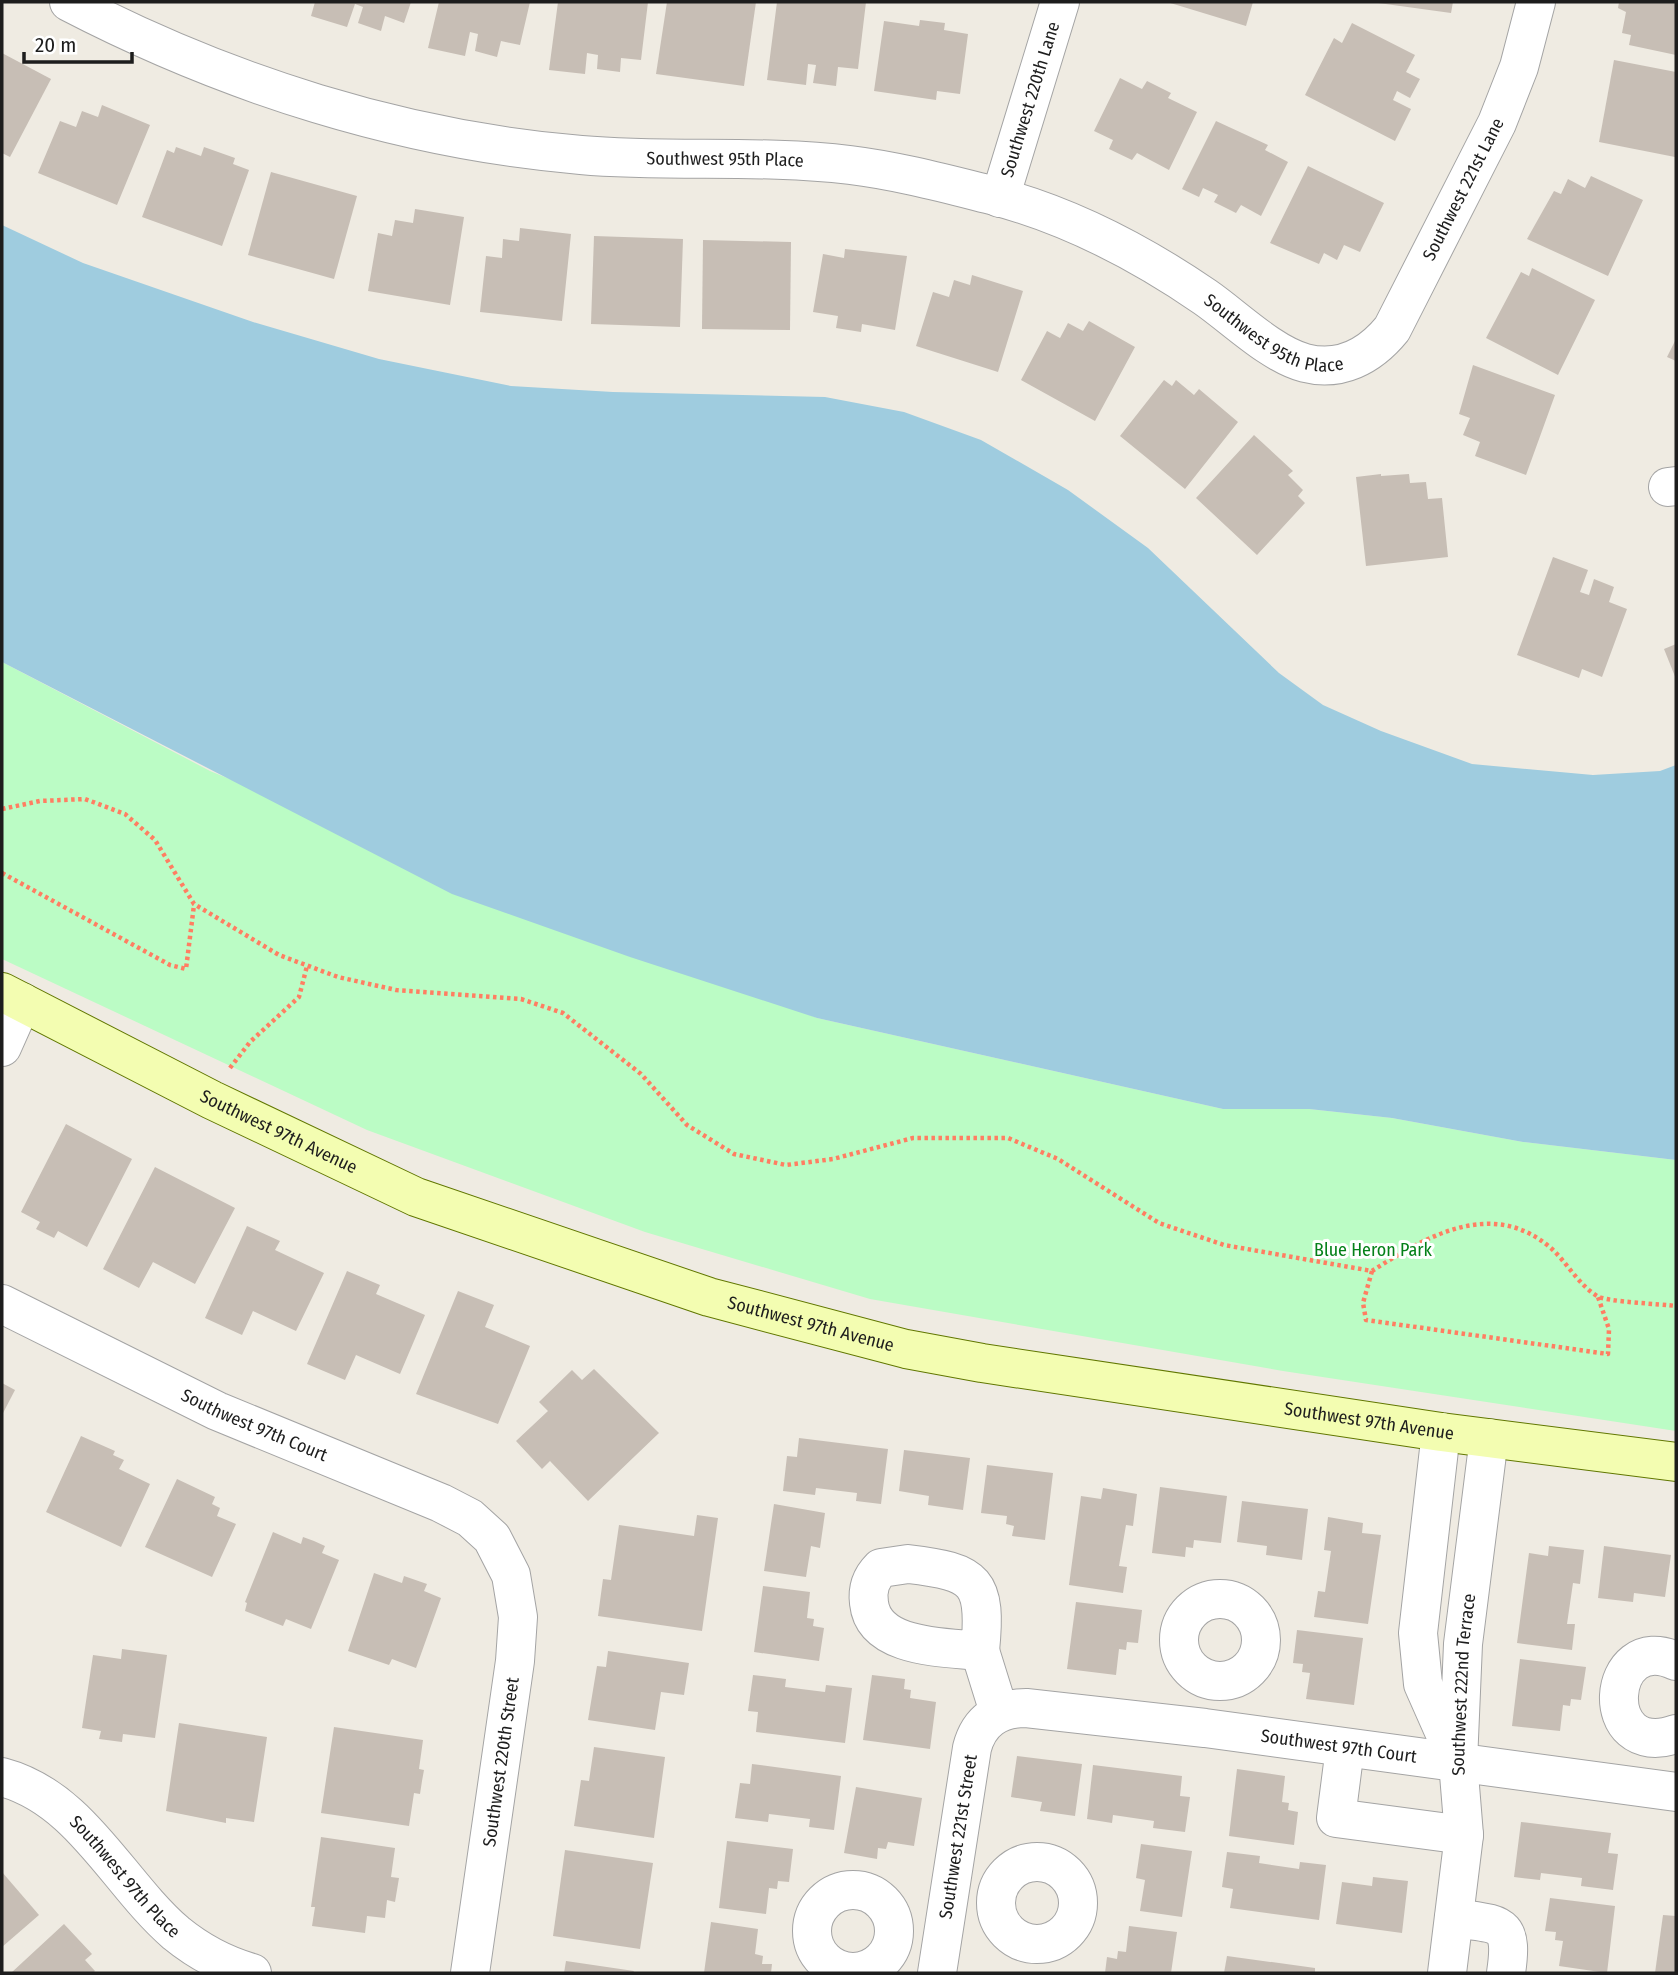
<svg xmlns="http://www.w3.org/2000/svg" width="1678" height="1975" viewBox="0 0 1678 1975" font-family="'Fira Sans Condensed',sans-serif">
  <rect width="100%" height="100%" fill="#efebe2"/>
  <path fill="#bbfcc5" d="M2,662l208,109 607,247 406,91h86l83,9 131,24 153,18v271l-393,-60 -413,-72 -225,-67 -278,-102 -365,-171z"/>
  <path fill="#9fccdf" d="M2,225l81,38 170,59 126,37 132,27 102,6 212,5 79,15 77,28 87,50 80,58 131,125 44,32 58,26 91,33 121,11 67,-4 16,-6v395l-153,-18 -131,-24 -83,-9h-86l-406,-91 -187,-61 -178,-63 -450,-232z"/>
  <g fill="#c7beb5">
    <path d="M315,2h96l-7,21 -19,-7 -4,15 -23,-8 5,-16 -8,-3 -8,23 -36,-11z"/>
    <path d="M439,2h91l-10,43 -19,-4 -4,16 -22,-6 3,-17 -8,-2 -5,24 -37,-8z"/>
    <path d="M558,2h90l-7,58 -20,-2 -1,14 -23,-3 1,-14 -11,-2 -2,21 -36,-4z"/>
    <path d="M667,2h89l-12,84 -88,-12z"/>
    <path d="M777,2h89l-8,67 -20,-2 -2,19 -23,-3 3,-18 -8,-1 -2,21 -39,-5z"/>
    <path d="M1167,2h86l-7,24z"/>
    <path d="M1371,2h82l-2,11z"/>
    <path d="M1619,2h57v53l-47,-10 2,-10 -9,-2 4,-21 -8,-4z"/>
    <path d="M920,20l25,3 -1,7 24,4 -8,60 -23,-3 -1,9 -62,-9 10,-70 35,5z"/>
    <path d="M1352,23l63,32 -9,17 14,7 -10,19 -13,-7 -4,9 18,9 -16,32 -90,-46 29,-57 8,5z"/>
    <path d="M2,53l49,26 -41,78 -8,-4z"/>
    <path d="M1614,60l62,12 -1,85 -76,-15z"/>
    <path d="M1120,78l22,11 5,-8 24,12 -3,5 29,14 -28,58 -32,-17 -5,7 -23,-11 4,-9 -19,-9z"/>
    <path d="M102,105l48,20 -33,80 -79,-32 22,-52 16,6 6,-16 16,6z"/>
    <path d="M1216,121l52,24 -3,5 23,12 -27,54 -20,-11 -5,8 -22,-11 4,-7 -15,-7 -4,9 -17,-8z"/>
    <path d="M176,147l25,9 3,-9 31,11 -2,6 16,6 -27,76 -80,-29 25,-67 7,3z"/>
    <path d="M1308,166l76,37 -24,49 -16,-7 -7,15 -13,-7 -5,11 -49,-21z"/>
    <path d="M271,172l86,24 -23,83 -86,-24z"/>
    <path d="M1591,176l52,24 -35,76 -81,-37 27,-48 7,3 7,-15 17,9z"/>
    <path d="M415,209l49,8 -14,88 -82,-14 10,-58 14,3 3,-16 18,3z"/>
    <path d="M520,228l51,6 -9,87 -82,-9 6,-56 16,2 1,-19 16,2z"/>
    <path d="M594,236l89,3 -3,88 -89,-3z"/>
    <path d="M703,240l88,2 -1,88 -88,-1z"/>
    <path d="M845,249l62,7 -12,74 -33,-6 -1,8 -25,-4 2,-12 -25,-4 10,-58 21,4z"/>
    <path d="M1532,268l63,32 -37,75 -72,-37 35,-66 8,4z"/>
    <path d="M972,275l51,16 -25,81 -82,-26 17,-54 16,5 5,-17 16,5z"/>
    <path d="M1089,321l46,26 -40,74 -74,-41 26,-49 13,7 8,-15 15,8z"/>
    <path d="M1676,339v22l-9,-4z"/>
    <path d="M1473,365l82,30 -29,80 -51,-19 5,-14 -17,-7 7,-17 -11,-4z"/>
    <path d="M1164,380l8,6 4,-6 18,15 5,-6 39,33 -53,67 -65,-53z"/>
    <path d="M1254,435l39,36 -5,4 15,15 -5,6 7,7 -48,52 -61,-57z"/>
    <path d="M1381,474v2l28,-2 1,9 16,-1 2,17 14,-1 6,59 -82,9 -10,-89z"/>
    <path d="M1553,557l35,13 -8,22 9,3 5,-16 20,8 -5,15 18,7 -25,68 -20,-8 -3,9 -62,-23z"/>
    <path d="M1676,644v35l-12,-30z"/>
    <path d="M66,1124l66,35 -45,88 -29,-16 -4,7 -18,-9 4,-7 -19,-10z"/>
    <path d="M155,1167l80,41 -40,76 -42,-22 -14,26 -36,-19z"/>
    <path d="M247,1226l33,15 -5,9 49,23 -28,58 -43,-20 -11,24 -37,-17z"/>
    <path d="M347,1271l33,14 -4,9 49,21 -25,59 -44,-19 -11,25 -38,-16z"/>
    <path d="M458,1291l36,14 -9,22 45,19 -32,78 -82,-30z"/>
    <path d="M594,1369l65,64 -71,68 -38,-40 -8,8 -26,-28 32,-30 -9,-9 33,-32 10,10z"/>
    <path d="M2,1383l13,7 -13,25z"/>
    <path d="M81,1436l34,15 -2,4 11,5 -5,9 31,15 -29,63 -75,-35z"/>
    <path d="M799,1438l89,11 -7,55 -25,-3 1,-8 -41,-5 -1,7 -32,-4 4,-35 10,1z"/>
    <path d="M904,1450l66,8 -7,52 -35,-5 1,-9 -30,-5z"/>
    <path d="M987,1465l66,8 -8,67 -33,-4 2,-10 -8,-2 1,-8 -26,-3z"/>
    <path d="M177,1479l38,18 -3,7 8,4 -3,8 19,8 -24,53 -67,-30z"/>
    <path d="M1160,1487l67,9 -6,47 -27,-3 -1,8 -7,-1 -1,10 -33,-4z"/>
    <path d="M1103,1488l34,6 -4,32 -7,-1 -7,41 8,1 -4,26 -54,-8 12,-89 20,3z"/>
    <path d="M1242,1501l66,8 -6,51 -36,-5 1,-9 -30,-4z"/>
    <path d="M774,1504l51,9 -5,35 -9,-2 -5,31 -42,-6z"/>
    <path d="M697,1515l21,3 -16,113 -104,-15 5,-37 8,1 8,-55 75,11z"/>
    <path d="M1328,1517l35,6 -1,10 19,2 -13,89 -54,-7 4,-26 7,1 6,-41 -7,-1z"/>
    <path d="M273,1532l28,12 2,-7 11,4 11,5 -3,7 17,7 -28,69 -25,-10 -3,7 -38,-15 2,-8 -2,-1z"/>
    <path d="M1549,1546l35,4 -4,34 -7,-1 -6,41h8l-3,26 -55,-7 12,-90 19,3z"/>
    <path d="M1604,1546l67,9 -6,42 -31,-4 -1,9 -35,-4z"/>
    <path d="M374,1573l28,10 2,-7 23,8 -3,7 17,7 -25,70 -24,-9 -3,6 -41,-14z"/>
    <path d="M763,1586l47,6 -3,26 7,1 -1,7 11,2 -5,33 -65,-9z"/>
    <path d="M1076,1602l66,8 -4,33 -11,-1 -1,8 -7,-1 -3,26 -49,-6z"/>
    <path d="M1297,1630l66,8 -9,67 -48,-6 4,-26 -8,-1 1,-8 -10,-1z"/>
    <path d="M122,1649l45,6 -12,83 -32,-4 -1,8 -23,-3 2,-8 -19,-3 11,-73 28,4z"/>
    <path d="M608,1651l81,12 -5,32 -23,-3 -6,38 -67,-10 9,-54 9,1z"/>
    <path d="M1520,1659l66,8 -5,33 -10,-1 -1,7 -7,-1 -3,26 -48,-5z"/>
    <path d="M753,1675l33,4 -1,8 40,5 1,-7 26,3 -7,55 -89,-11 2,-20 -10,-1z"/>
    <path d="M872,1675l33,4 -1,10 7,1 -1,8 26,4 -6,47 -67,-9z"/>
    <path d="M179,1723l88,14 -13,85 -28,-4v5l-60,-12z"/>
    <path d="M334,1727l89,13 -4,29 5,1 -2,11 -2,13 -6,-1 -5,33 -88,-13z"/>
    <path d="M594,1747l71,10 -11,81 -80,-12 7,-46 8,1z"/>
    <path d="M1017,1756l65,8 -7,52 -35,-5 2,-9 -31,-5z"/>
    <path d="M752,1764l89,12 -7,54 -25,-3 1,-8 -41,-5 -1,8 -33,-4 5,-35 10,1z"/>
    <path d="M1093,1765l89,11 -2,20 10,1 -5,35 -32,-4 1,-7 -41,-6 -1,8 -25,-4z"/>
    <path d="M1237,1769l48,7 -3,26 7,1 -1,7 10,2 -4,33 -65,-9z"/>
    <path d="M856,1787l66,11 -8,48 -26,-4 -2,7 -8,-1 -1,11 -33,-6z"/>
    <path d="M1521,1822l90,11 -3,20 10,1 -5,36 -32,-4 1,-8 -41,-5 -1,7 -26,-3z"/>
    <path d="M321,1837l74,11 -4,29 8,1 -4,24 -8,-2 -2,18 -18,-2 -2,17 -53,-7 3,-19h-4z"/>
    <path d="M727,1841l66,8 -4,33 -11,-1 -1,8 -8,-1 -3,26 -47,-6z"/>
    <path d="M1141,1844l51,7 -10,66 -42,-6 5,-31 -9,-2z"/>
    <path d="M565,1850l88,13 -13,86 -87,-13z"/>
    <path d="M1227,1852l33,4 -1,7 40,6 1,-7 26,3 -7,55 -89,-12 3,-19 -11,-2z"/>
    <path d="M2,1872l37,43 -37,32z"/>
    <path d="M1373,1877l35,4 -6,52 -66,-9 6,-42 30,4z"/>
    <path d="M1550,1898l65,8 -8,67 -48,-7 4,-25 -8,-1 1,-8 -11,-1z"/>
    <path d="M1663,1915l13,1v57h-21z"/>
    <path d="M711,1922l47,7 -3,25 8,2 -1,8h10l-1,9h-67z"/>
    <path d="M64,1924l28,30 -7,6 10,11 -2,2h-82z"/>
    <path d="M1129,1926l48,6 -6,41h-66l2,-16 10,2 1,-8 8,1z"/>
    <path d="M1227,1956l88,12v5h-91z"/>
    <path d="M566,1961l68,10 -1,2h-69z"/>
  </g>
  <g fill="none" stroke-linecap="round" stroke-linejoin="round">
    <defs>
      <g id="street">
        <path id="s1" d="M69,2c158,82 333,138 512,153 89,8 180,-1 269,10 49,6 97,19 145,31 75,20 146,57 210,101 29,20 66,57 100,66 35,9 65,-7 87,-34l105,-206 22,-56 17,-65"/>
        <path id="s2" d="M1000,198l60,-196"/>
        <path d="M1668,487l8,-1"/>
        <path d="M2,1047l20,-45"/>
        <path id="s3" d="M2,1304l215,107 224,92 29,15 22,20 19,37 7,42 -3,44 -45,312"/>
        <path d="M1441,1432l-23,201 5,51 31,70"/>
        <path d="M908,1564c69,8 79,17 72,87 -35,-4 -106,-2 -111,-48 -2,-15 2,-25 12,-35z"/>
        <circle cx="1220" cy="1640" r="41"/>
        <path d="M980,1651l19,61"/>
        <path d="M1676,1661c-71,-33 -81,101 0,73"/>
        <path d="M1345,1748l-9,70 128,17"/>
        <path id="s4" d="M2,1777c79,21 116,106 174,156 22,18 48,32 76,40"/>
        <circle cx="1037" cy="1903" r="41"/>
        <circle cx="853" cy="1931" r="41"/>
        <path d="M1454,1918c46,7 60,2 52,55"/>
        <path id="s5" d="M937,1973l35,-225c7,-27 26,-40 54,-40l179,20 471,64"/>
        <path id="s6" d="M1447,1973l17,-138 -6,-73 5,-118 26,-206"/>
      </g>
      <g id="secondary">
        <path id="s7" d="M2,992l210,108 204,97 293,100 197,52 76,14 459,69 235,30"/>
      </g>
    </defs>
    <use href="#street" stroke="#a4a4a4" stroke-width="40"/>
    <use href="#secondary" stroke="#617700" stroke-width="40"/>
    <g stroke="#ff7e62" stroke-width="4.5" stroke-dasharray="3.5 3.5" stroke-linecap="butt">
      <path d="M2,809l38,-8 45,-2 40,15 30,26 39,64 85,51 59,22 58,13 125,9 42,14 78,61 46,51 47,29 52,11 47,-6 80,-21h95l50,21 101,64 65,22 148,26c55,-35 121,-74 180,-22 15,14 27,36 45,47 9,6 65,8 79,10"/>
      <path d="M2,873l168,92 16,4 8,-64"/>
      <path d="M230,1068l20,-26 49,-45 8,-31"/>
      <path d="M1372,1271l-9,32 3,17 242,34 1,-25 -11,-32"/>
    </g>
    <use href="#street" stroke="#fff" stroke-width="38"/>
    <use href="#secondary" stroke="#f3fdb1" stroke-width="38"/>
  </g>
  <g text-anchor="middle" stroke-width="6" stroke-linejoin="round" paint-order="stroke">
    <g font-size="18" fill="#1d1d1d" stroke="#fff">
      <text dy="6" stroke="none"><textPath href="#s2" startOffset="103">Southwest 220th Lane</textPath></text>
      <text dy="6" stroke="none"><textPath href="#s1" startOffset="682">Southwest 95th Place</textPath></text>
      <text dy="6" stroke="none"><textPath href="#s1" startOffset="1566">Southwest 221st Lane</textPath></text>
      <text dy="6" stroke="none"><textPath href="#s1" startOffset="1270">Southwest 95th Place</textPath></text>
      <text dy="6" stroke="none"><textPath href="#s7" startOffset="310">Southwest 97th Avenue</textPath></text>
      <text dy="6" stroke="none"><textPath href="#s7" startOffset="877">Southwest 97th Avenue</textPath></text>
      <text dy="6" stroke="none"><textPath href="#s7" startOffset="1444">Southwest 97th Avenue</textPath></text>
      <text dy="6" stroke="none"><textPath href="#s3" startOffset="280">Southwest 97th Court</textPath></text>
      <text dy="6" stroke="none"><textPath href="#s6" startOffset="290">Southwest 222nd Terrace</textPath></text>
      <text dy="6" stroke="none"><textPath href="#s5" startOffset="616">Southwest 97th Court</textPath></text>
      <text transform="translate(501 1762) rotate(-82)" y="6">Southwest 220th Street</text>
      <text dy="6" stroke="none"><textPath href="#s5" startOffset="138">Southwest 221st Street</textPath></text>
      <text dy="6" stroke="none"><textPath href="#s4" startOffset="161">Southwest 97th Place</textPath></text>
    </g>
    <g font-size="18" fill="#058019" stroke="#fff">
      <text x="1373" y="1256">Blue Heron Park</text>
    </g>
  </g>
  <rect width="1678" height="1975" fill="none" stroke="#1d1d1d" stroke-width="7"/>
  <path d="M24 52v10h108v-10" fill="none" stroke="#1d1d1d" stroke-width="3.5"/>
  <text x="35" y="52" font-size="21" fill="#1d1d1d" stroke="#ffffff" stroke-width="5" paint-order="stroke">20 m</text>
</svg>
